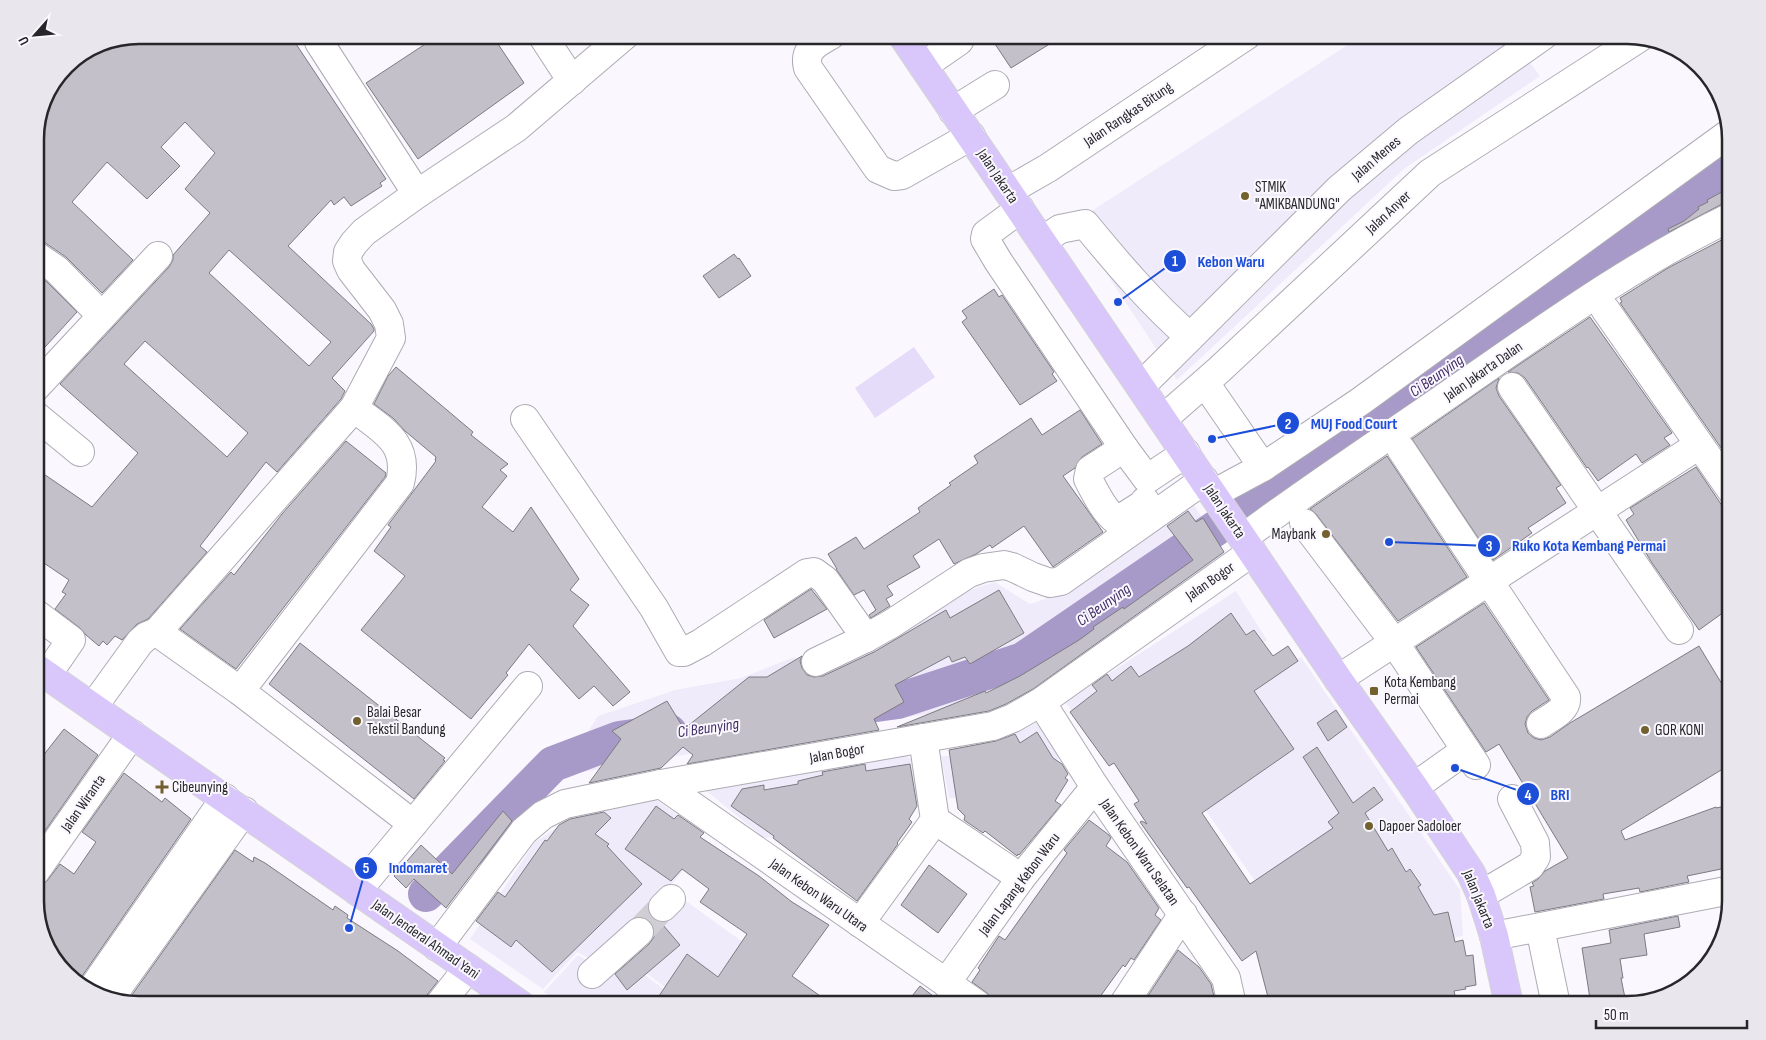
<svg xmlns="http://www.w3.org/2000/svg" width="1766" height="1040" viewBox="0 0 1766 1040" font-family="'Sofia Sans Condensed',sans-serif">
  <rect width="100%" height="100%" fill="#faf8fe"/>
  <g fill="#f0ebfb">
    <path d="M1363,35h146l31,41 -136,93 -227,211 -104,-157z"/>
    <path d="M1189,497l38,60 -120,84 -86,53 -34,10 -428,72 39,-60 77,-26 66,-12 53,-21 14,9 137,-68 50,-16 35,22 34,-11z"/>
    <path d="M1236,591l31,49 -48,35 -129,60 -25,-33z"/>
    <path d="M1301,657l159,233 3,46 -151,27 -156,-224z"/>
    <path d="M1036,723l29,34 -28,9 -54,31 -34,1 -8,-42h46l22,-19z"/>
    <path d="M896,752l16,7 6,40 -82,16 -1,16 -71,7 -60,-49z"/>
    <path d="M655,799l41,29 5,22 -33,38 162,117h-141l-51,-38 15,-23 -20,-13 -2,2 21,12 -16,23 48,37h-121l-19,-13 34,-37 10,6 2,-2 -13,-7 -34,37 -73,-50 65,-97 42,-28z"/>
  </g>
  <path fill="#e4dcf8" d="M914,347l21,30 -60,41 -20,-30z"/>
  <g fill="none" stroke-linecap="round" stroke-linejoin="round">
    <g stroke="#a89ac8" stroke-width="36">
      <path d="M854,707l44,-6 125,-41 196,-134 512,-354"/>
      <path d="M426,894l127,-130 66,-25 50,-7"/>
    </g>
  </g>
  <g fill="#c3c0c9" stroke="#7c7a82" fill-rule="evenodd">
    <path d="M139,35h151l96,144 -6,4 2,3 -31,20 -7,-9 -10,8 -3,-5 -43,46 83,78 3,5v2l-42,47 13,13 -4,8 -64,73 -11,-10 -66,84 7,6 -59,67 -11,5 -15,16 -7,-4 -8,9 -4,-4 -4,5 -13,-11 -6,-7 -25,-19 11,-15 -4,-2 7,-12 -34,-23v-89l57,39 46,-54 -78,-69 109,-117 4,-7v-5l37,-42 -25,-24 30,-36 -30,-31 -24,25 19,19 -33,33 -40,-37 -35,40 61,58 -31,33 -36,-36 -22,-15 -9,-2v-108l8,-33 23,-34 33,-22zM229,250l102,92 -22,24 -100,-93zM145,341l103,92 -21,24 -103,-93z"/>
    <path d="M439,35h53l32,48 -106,76 -52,-76z"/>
    <path d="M989,35h75l-53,33z"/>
    <path d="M1731,187v15l-7,1 -55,29 -1,-3 16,-8 15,-12 -1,-2 10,-5 -1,-2z"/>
    <path d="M1731,235v227l-111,-159 2,-1 -2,-4 48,-30z"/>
    <path d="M734,254l4,5 1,-1 12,18 -32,22 -16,-22z"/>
    <path d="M40,277l7,5 30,30 -42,46v-75z"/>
    <path d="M994,289l5,8 3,-2 52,77 -2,2 5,7 -37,24 -58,-83 5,-4 -5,-7z"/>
    <path d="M1590,317l82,116 -8,5 6,7 -28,18 -6,-9 -38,27 -10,-14 -1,1 -62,-90 -7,-5 -10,-1z"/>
    <path d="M396,367l77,65 -2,3 37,29 -8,6 7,6 -25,31 31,25 18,-25 48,72 -9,11 19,15 -16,21 57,66 -17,14 -19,-20 -15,13 -50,-55 -23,29 2,2 -37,44 -110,-89 44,-54 -31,-25 17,-24 -3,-2 48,-64 -1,-1 1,-3 -31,-26 -12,-13 -19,-14 14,-28z"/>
    <path d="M1499,378l-3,10 3,8 62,89 -5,3 10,15 -38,25 4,5 -39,27 -81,-121z"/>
    <path d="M1080,410l22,34 -20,13 -7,11 -12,8 40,56 -50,35 -29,-41 -32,22 -2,-3 -14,9 -22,10 -15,-25 -26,17 7,11 -33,19 6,9 -7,4 4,7 -19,12 -2,-3 7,-5 -12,-20 -10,5 -18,-26h1l-9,-15 28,-17 8,12 56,-37 -2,-4 33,-23 -2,-2 29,-20 -4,-7 57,-38 11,17z"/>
    <path d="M346,441l40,32 -1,4 -149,192 -56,-40 51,-57 3,3 48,-61z"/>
    <path d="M1387,456l80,121 -69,44 -82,-107 -6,-5z"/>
    <path d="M1696,467l35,52v88l-32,23 -47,-67 -26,-43 8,-6 -4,-6z"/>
    <path d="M1188,511l8,11 7,-4 21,34 -191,137 -27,15 -17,7 -92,16 88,-36 1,2 34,-17 59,-36 15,-11 -1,-2 30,-20 1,2 69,-49 -26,-34z"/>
    <path d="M811,589l16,20 -53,29 -10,-18z"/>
    <path d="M999,590l25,43 -54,31 -5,-7 -13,5 -3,-6 -54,29 9,17 -30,17 5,11 -192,34 6,-9 -10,-8 -22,21 -72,15 32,-44 -9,-8 55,-30 17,28 65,-52h18l35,-21 -2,5 2,7 5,7 7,2 9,-1 51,-24 72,-42 4,8z"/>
    <path d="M1484,603l65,97 -17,11 -5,6 -2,7 3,9 6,5 7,2 9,-3 20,-14 129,-77 32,53v65l-110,67 4,9 91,-33v1l15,-3v62l-44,9 2,6 -49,10 -1,-4 -36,6 1,5 -69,13 -5,-25 4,-1 -2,-3 6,-4 7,-8 23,-13 -69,-114 -13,8 -70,-105z"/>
    <path d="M1231,613l15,22 8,-5 19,26 15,-10 10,15 -44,30 40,58 -92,64 48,71 83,-56 -5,-6 11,-9 -36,-56 14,-10 36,56 21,-16 9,13 -18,13 23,38 4,-3 14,24 4,-3 11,16 -3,2 16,28 14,-3 7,30 8,-2 3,16 7,-1 3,30 -11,2 1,2 -12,2 3,14h-187l-14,-54 -14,10 -53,-74 -2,1 -47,-66 2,-1 5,3 -13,-20 5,-3 -25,-38 -5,3 -39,-54 27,-21 -5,-6 15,-11 5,7 19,-15 8,11 49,-31z"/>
    <path d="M300,643l145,115 -2,2 2,1 -31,38 -145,-115z"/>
    <path d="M1336,710l11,17 -19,14 -11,-18z"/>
    <path d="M64,729l34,26 -63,90v-79z"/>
    <path d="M1037,732l16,26 9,6 6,10 -3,4 3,2 -13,21 6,4 -42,50 -1,-1 -1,2 -32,-25 -2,2 -19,-13 1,-4 -7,-7 -9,-59 47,-9 19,-7 5,9z"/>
    <path d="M865,764l1,7 44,-7 7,42 -8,13 3,3 -15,21 1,1 -41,57 -84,-63 1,-2 -43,-30 11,-17 22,-4v5l34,-6v-3l25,-6 -1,-3z"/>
    <path d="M124,773l38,29 3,-4 26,21 -113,163 -29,-29 -14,-45v-21l7,-1 5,-5 13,-17 14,10 22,-32 -14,-10z"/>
    <path d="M656,806l18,13 4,-4 26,18 -4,4 59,39 33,26 37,23 -37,51 41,29h-180l34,-51 31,23 29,-43 -47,-32 9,-13 -27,-20 -11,12 -46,-32z"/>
    <path d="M503,811l9,10 -66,87 -32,-29 -8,9 -12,-12 27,-31 31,29z"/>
    <path d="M604,812l7,6 -16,16 14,10 -2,2 35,38 -90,88 -36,-32 -5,7 -35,-26 22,-29 7,5 40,-57 2,1 12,-16 11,-6z"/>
    <path d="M1089,820l20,15 2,3 -5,8 21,16 32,46 -4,7 6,5 -27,40 -3,-2 -6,9 -2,-2 -29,40h-101l-1,-7 -5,-5 -15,-11 8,-12 -2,-2 21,-32 6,4 62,-87 -3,-3z"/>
    <path d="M235,850l18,12 1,-5 11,6 68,47 2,-4 13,9 -1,3 51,33 40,30 -11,14 -3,10h-285l-12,-3z"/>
    <path d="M929,865l38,29 -29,39 -37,-28z"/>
    <path d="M648,912l4,6 6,4h7l-2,3 17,20 -53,45 -12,-16 34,-30 5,-7v-9l-4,-7 -6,-4z"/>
    <path d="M1678,916l2,11 -36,7 3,21 -27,4 3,19h-2l5,25 -35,2 -9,-57 29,-5 -2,-13z"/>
    <path d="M1178,950l21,17 12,17 5,21h-74z"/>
    <path d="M920,986l25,19h-40z"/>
  </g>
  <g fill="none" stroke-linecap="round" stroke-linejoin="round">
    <path stroke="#d0ced4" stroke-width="28" stroke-dasharray="28 14" stroke-linecap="butt" d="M639,932l24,-25"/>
    <defs>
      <g id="minor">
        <path d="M318,35l1,7 98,152"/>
        <path d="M542,35l30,46"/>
        <path d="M831,35c-14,8 -28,14 -23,33l70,101 16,7 8,-1 69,-39"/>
        <path d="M923,66l36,-25 3,-6"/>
        <path d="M953,111l42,-26"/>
        <path d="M1008,191l40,-23 199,-133"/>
        <path d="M1020,209l-34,25 -1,5 13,22 126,187 23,31 39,-26"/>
        <path d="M1042,241l18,-12 25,-5c33,40 66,79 105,113"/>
        <path d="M35,255l22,15 45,46"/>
        <path d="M1605,309l126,181"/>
        <path d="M1205,383l58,84"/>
        <path d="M1141,386l198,-197 69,-58 136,-96"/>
        <path d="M1512,387l167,243"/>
        <path d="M35,388l123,-132"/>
        <path d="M35,415l45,37"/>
        <path d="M525,419l129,189 25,44h5l17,-9 106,-70 7,-1 11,8 41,58"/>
        <path d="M1163,419l56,-49 211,-197 209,-135"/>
        <path d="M1124,448l-34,22 -2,9c7,13 16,33 29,42l25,-16 3,-4"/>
        <path d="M1401,449l165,248c2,13 -15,20 -25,27"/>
        <path d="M1213,494l50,-27 98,-66 370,-269"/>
        <path d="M1304,523l90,119 82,123"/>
        <path d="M1243,538c71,-53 145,-101 218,-152 87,-60 174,-123 270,-169"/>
        <path d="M35,613l36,27 -24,35"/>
        <path d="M157,632l197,-224 37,-70 -2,-14 -7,-14 -31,-40 -4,-9 1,-9 6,-9 10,-11 53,-38 99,-66 109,-93"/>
        <path d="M816,662l50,-24 25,-14 78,-51 14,-5 21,-3 8,2 21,10 17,6 11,-2 143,-101"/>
        <path d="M1338,679l361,-234"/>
        <path d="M240,691l160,-208c10,-41 -18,-53 -46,-75"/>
        <path d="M1041,702l54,85 131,191 6,27"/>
        <path d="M93,707l47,-65 7,-6 10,-4 83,59 173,133 -56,67"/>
        <path d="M661,784l317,221"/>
        <path d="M1414,787l52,-37"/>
        <path d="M935,820l86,58"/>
        <path d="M413,824l115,-138"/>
        <path d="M35,872l97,-138"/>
        <path d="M1481,895l49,-29 6,-9 -1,-14 -23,-44"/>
        <path d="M663,907l8,-8"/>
        <path d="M860,923l75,-103 -12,-82"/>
        <path d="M1540,928l16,77"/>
        <path d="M1494,936l237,-46"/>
        <path d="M437,947l87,-116 19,-16 22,-11 96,-20 332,-58 20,-8 28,-16 211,-150"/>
        <path d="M592,974l47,-42"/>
        <path d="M946,983l75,-105 74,-91"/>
        <path d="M90,992l135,-194"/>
        <path d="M111,997l133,-186"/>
        <path d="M439,1005l29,-37"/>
        <path d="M1123,1005l60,-91"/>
      </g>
      <g id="major">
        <path d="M902,35l436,644 76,108 57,86 10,22 13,41 15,69"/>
        <path d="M35,667l486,338"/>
      </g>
    </defs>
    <use href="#minor" stroke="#adabb3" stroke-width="30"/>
    <use href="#major" stroke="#d4d4d4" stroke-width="30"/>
    <use href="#minor" stroke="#fff" stroke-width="28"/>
    <use href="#major" stroke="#d9c7fb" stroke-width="28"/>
  </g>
  <g fill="#73602f" stroke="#faf8fe" stroke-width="2">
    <circle cx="1245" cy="196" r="5"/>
    <circle cx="1326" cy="534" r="5"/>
    <rect x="1369" y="686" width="10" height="10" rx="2.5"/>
    <circle cx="357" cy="721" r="5"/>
    <circle cx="1645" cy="730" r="5"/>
    <path d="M159.5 779.5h5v5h5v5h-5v5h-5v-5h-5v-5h5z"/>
    <circle cx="1369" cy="826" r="5"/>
  </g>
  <g text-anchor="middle" stroke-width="4" stroke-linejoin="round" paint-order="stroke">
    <g font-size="15" fill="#27262a" stroke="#faf8fe">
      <text transform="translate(1128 114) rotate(-34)" y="5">Jalan Rangkas Bitung</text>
      <text transform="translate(1376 158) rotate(-41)" y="5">Jalan Menes</text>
      <text transform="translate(998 176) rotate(56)" y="5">Jalan Jakarta</text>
      <text transform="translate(1388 212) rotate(-43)" y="5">Jalan Anyer</text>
      <text transform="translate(1483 371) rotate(-35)" y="5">Jalan Jakarta Dalan</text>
      <text transform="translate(1225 511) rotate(56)" y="5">Jalan Jakarta</text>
      <text transform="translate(1210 581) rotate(-35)" y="5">Jalan Bogor</text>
      <text transform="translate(837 753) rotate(-10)" y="5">Jalan Bogor</text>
      <text transform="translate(83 803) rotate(-55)" y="5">Jalan Wiranta</text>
      <text transform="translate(1140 852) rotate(55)" y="5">Jalan Kebon Waru Selatan</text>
      <text transform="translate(1019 884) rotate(-53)" y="5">Jalan Lapang Kebon Waru</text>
      <text transform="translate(819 895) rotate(35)" y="5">Jalan Kebon Waru Utara</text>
      <text transform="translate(1479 899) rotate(68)" y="5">Jalan Jakarta</text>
      <text transform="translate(426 939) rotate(35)" y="5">Jalan Jenderal Ahmad Yani</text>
    </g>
    <g font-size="15" fill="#27262a" stroke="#faf8fe" text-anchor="start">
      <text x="1255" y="192">STMIK<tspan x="1255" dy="17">"AMIKBANDUNG"</tspan></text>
      <text x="1316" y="539" text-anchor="end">Maybank</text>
      <text x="1384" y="687">Kota Kembang<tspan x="1384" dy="17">Permai</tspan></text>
      <text x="367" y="717">Balai Besar<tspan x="367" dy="17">Tekstil Bandung</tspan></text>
      <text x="1655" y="735">GOR KONI</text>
      <text x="172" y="792">Cibeunying</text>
      <text x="1379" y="831">Dapoer Sadoloer</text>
    </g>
    <g font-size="16" font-style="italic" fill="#422d66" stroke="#faf8fe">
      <text transform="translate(1436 375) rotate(-35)" y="6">Ci Beunying</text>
      <text transform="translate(1103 604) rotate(-35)" y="6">Ci Beunying</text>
      <text transform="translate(708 727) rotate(-8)" y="6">Ci Beunying</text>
    </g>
  </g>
  <path d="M0 0H1766V1040H0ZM139 44H1627A95 95 0 0 1 1722 139V901A95 95 0 0 1 1627 996H139A95 95 0 0 1 44 901V139A95 95 0 0 1 139 44Z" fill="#e9e7ed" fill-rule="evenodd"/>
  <path fill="none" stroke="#27262a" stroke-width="2.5" d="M139 44H1627A95 95 0 0 1 1722 139V901A95 95 0 0 1 1627 996H139A95 95 0 0 1 44 901V139A95 95 0 0 1 139 44Z"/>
  <path fill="none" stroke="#1d4ed8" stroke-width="2" d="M1118 302L1175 261M1212 439L1288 423M1389 542L1489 546M1455 768L1528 794M349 928L366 868"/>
  <g fill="#1d4ed8" stroke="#faf8fe" stroke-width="2">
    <circle cx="1118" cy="302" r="5"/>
    <circle cx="1212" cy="439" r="5"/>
    <circle cx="1389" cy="542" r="5"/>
    <circle cx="1455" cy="768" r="5"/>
    <circle cx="349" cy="928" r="5"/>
    <circle cx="1175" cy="261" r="12"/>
    <circle cx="1288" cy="423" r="12"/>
    <circle cx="1489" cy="546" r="12"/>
    <circle cx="1528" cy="794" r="12"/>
    <circle cx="366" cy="868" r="12"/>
  </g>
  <g font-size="15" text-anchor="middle" font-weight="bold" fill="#fff">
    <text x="1175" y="266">1</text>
    <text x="1288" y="429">2</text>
    <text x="1489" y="551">3</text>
    <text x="1528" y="800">4</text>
    <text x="366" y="873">5</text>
  </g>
  <g font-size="16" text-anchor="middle" font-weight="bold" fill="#1d4ed8" stroke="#faf8fe" stroke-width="4" stroke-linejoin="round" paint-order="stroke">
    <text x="1231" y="267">Kebon Waru</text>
    <text x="1354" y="429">MUJ Food Court</text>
    <text x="1589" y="551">Ruko Kota Kembang Permai</text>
    <text x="1560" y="800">BRI</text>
    <text x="418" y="873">Indomaret</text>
  </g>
  <g transform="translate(35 35) rotate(243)" stroke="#faf8fe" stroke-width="4" paint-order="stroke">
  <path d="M0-4L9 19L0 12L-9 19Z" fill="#27262a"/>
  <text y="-8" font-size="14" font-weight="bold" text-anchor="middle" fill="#27262a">U</text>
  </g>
  <path d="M1596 1020v8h151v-8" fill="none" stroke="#27262a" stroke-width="2.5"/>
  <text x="1604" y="1020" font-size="15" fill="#27262a" stroke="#faf8fe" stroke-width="4" paint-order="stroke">50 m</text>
</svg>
